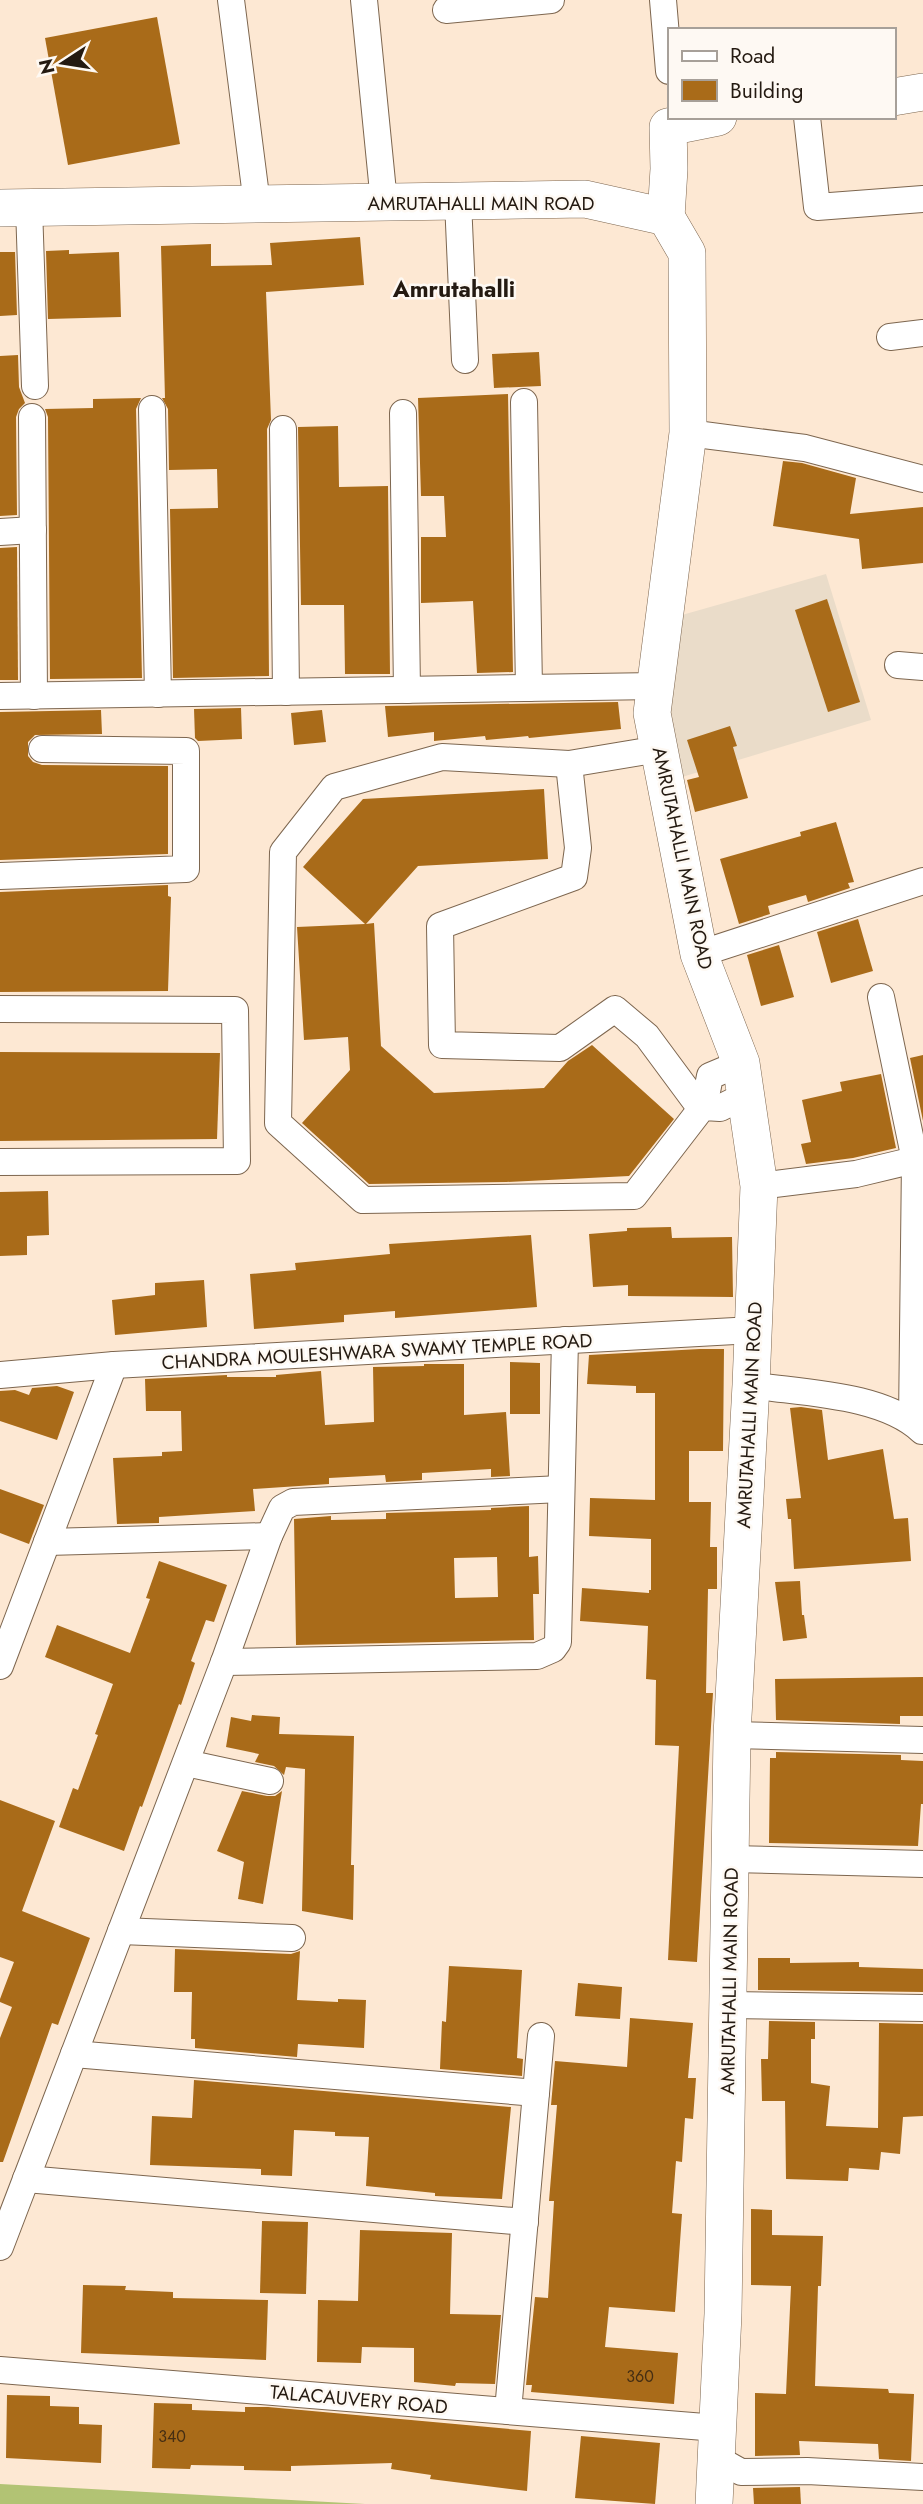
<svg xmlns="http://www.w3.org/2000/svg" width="923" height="2504" viewBox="0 0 923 2504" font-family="Jost,sans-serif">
  <rect width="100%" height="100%" fill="#fde8d3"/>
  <path fill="#eadcc9" d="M826,574l45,146 -189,57 -14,-64 14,-98z"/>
  <path fill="#b2c374" d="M0,2484l365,20h-365z"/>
  <g fill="#a96b19" fill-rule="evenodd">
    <path d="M157,17l23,127 -112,21 -23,-127z"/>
    <path d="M360,237l4,48 -98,7 5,128 -4,9 2,247 -96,2 -3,-169 48,-1 -1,-39 -48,1 -1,-61 -6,-11h3l-4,-152 50,-2v22l61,-1 -2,-22z"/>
    <path d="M69,250v4l50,-2 2,65 -73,2 -2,-68z"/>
    <path d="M0,252h15l2,63 -17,1z"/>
    <path d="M539,352l2,34 -47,2 -2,-34z"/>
    <path d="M18,355l1,32 6,16 -6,6 -3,8 1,98 -17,1v-160z"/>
    <path d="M508,394l5,278 -36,1 -4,-72 -52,2v-66h25l-2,-41h-23l-3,-98z"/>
    <path d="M141,398l-5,11 6,269 -92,1 -2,-262 -3,-8 48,-1v-9z"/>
    <path d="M338,426l1,61 49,-1 2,188h-45l-1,-69h-43l-3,-178z"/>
    <path d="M783,461l19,2 54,15 -6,36 73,-7v56l-61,6 -3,-30 -86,-13z"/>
    <path d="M17,547l1,133h-18v-132z"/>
    <path d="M827,599l33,103 -32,10 -33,-102z"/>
    <path d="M618,702l3,27 -92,9 -1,-2 -42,4 -1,-4 -51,5v-9l-46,5 -3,-31z"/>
    <path d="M241,708l1,31 -44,2 -3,-3 -1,-29z"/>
    <path d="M101,710l1,24 -67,1 -7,7v14l5,6 9,3 126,1v88l-168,6v-148z"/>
    <path d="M322,710l4,32 -32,3 -3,-32z"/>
    <path d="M730,726l7,20 -4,1 15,51 -53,14 -8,-32 12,-3 -12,-37z"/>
    <path d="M544,789l4,70 -130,7 -52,58 8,-1 7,123 53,47 110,-5 24,-27 24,-16 82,74 -45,57 -123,6 -137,2 -67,-61 48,-53 -2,-33 -44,3 -7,-113 68,-3 -62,-57 60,-68z"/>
    <path d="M836,822l18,60 -6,1 2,5 -42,14 -2,-7 -38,11 2,8 -31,10 -19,-65 81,-23 -1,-4z"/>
    <path d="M168,885v11l3,1 -3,94 -168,1v-100z"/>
    <path d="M858,919l15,52 -42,12 -14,-51z"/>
    <path d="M779,945l15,52 -33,9 -14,-51z"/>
    <path d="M0,1052l220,1 -3,86 -217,2z"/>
    <path d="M923,1055v66l-13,-63z"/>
    <path d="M881,1074l15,74 -43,10 -47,6 -5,-20 10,-2 -9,-42 40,-9 -2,-9z"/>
    <path d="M48,1191l1,44 -22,1v19l-27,1v-64z"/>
    <path d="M671,1227l1,11 60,-1 1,60 -105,-1v-11l-35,2 -4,-53 38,-3v-3z"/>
    <path d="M531,1235l6,72 -142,11v-7l-51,4v7l-90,7 -4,-55 46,-4 -1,-7 95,-9 -1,-10z"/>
    <path d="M204,1280l3,47 -92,8 -3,-35 43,-5v-12z"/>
    <path d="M700,1349h24l-1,102h-34v51h22l-1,45h7v42h-9l-2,104h7l-16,269 -29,-2 11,-214 -24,-1 1,-65 -10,-1 2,-53 -68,-5 2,-33 67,5v-3h2v-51l-62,-3 1,-38 65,2v-107h-19v-7l-49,-2 2,-29z"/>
    <path d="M510,1362l30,1v51h-30z"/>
    <path d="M424,1364h40v51l42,-3 4,64 -19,1v-8l-69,4v7l-36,2 -1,-7 -56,3v6l-76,5 2,22 -96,6v6l-42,1 -4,-66 49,-2v-4l20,-1 -1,-40h-35l-1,-32 82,-4v2h49v-2l45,-4 4,54 49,-3 -1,-55 51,-1z"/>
    <path d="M57,1386l17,6 -17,48 -57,-19v-30l15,-1 14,5 3,-7z"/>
    <path d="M801,1407l21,3 6,50 55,-11 11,70 14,-1 3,43 -117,8 -3,-50h-3l-2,-20 15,-1 -11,-90z"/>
    <path d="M0,1489l44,16 -15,39 -29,-11z"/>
    <path d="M529,1506v51l9,-1 1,38h-6l1,46 -238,5 -2,-126 37,-3v4l55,-1v-6l105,-3v-2zM497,1557l1,40 -43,1 -1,-40z"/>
    <path d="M159,1561l68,24 -13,37 -8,-2 -15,41 4,2 -14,42 -2,-1 -37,103 -2,-1 -16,45 -65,-24 14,-39 5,2 20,-55 -3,-1 18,-50 -68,-27 12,-32 73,28 20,-54 -4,-1z"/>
    <path d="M800,1581l2,34h2l3,23 -24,3 -8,-59z"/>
    <path d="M923,1677v39h-23v8l-124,-4 -1,-41z"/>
    <path d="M252,1715l28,2 -1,17 75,2 -3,129h3l-1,55 -51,-9 3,-142 -19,-2 -2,8 -10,-9 -19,-4 4,-8 -33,-7 5,-30 20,4z"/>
    <path d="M776,1752l125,3v5l22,1v43h-2l-3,42 -149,-3 1,-85h6z"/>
    <path d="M242,1791l25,5h8l7,-5 -19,113 -25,-5 6,-37 -27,-11z"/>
    <path d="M0,1800l55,21 -33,90 68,27 -32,87 -6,-2 -49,139h-3v-124l12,-31 -12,-5v-3l14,-37 -14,-5z"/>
    <path d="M175,1949l116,5 9,-3 -3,49 41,2v-3l28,1 -2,48 -66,-4 -1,13 -102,-9v-9h-4l1,-47h-18z"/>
    <path d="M758,1958h32v5l69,-1v5l64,2v23l-165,-2z"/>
    <path d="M449,1966l73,4 -5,88 6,1 -1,17 -82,-7 2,-48 4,1z"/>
    <path d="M578,1983l44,4 -2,32 -45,-3z"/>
    <path d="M630,2018l63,5 -5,55h8l-3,41 -8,-1 -3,44 -6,-1 -4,52 10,1 -7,98 -66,-5 -4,40 73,6 -4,51 -143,-12 1,-7h-6l9,-88 13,1 6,-97h-5l8,-96h-6l4,-44 72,6z"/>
    <path d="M769,2021l46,1v17h-4v44l19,3 -4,40 52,2 1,-105 44,1v92l-20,1 -3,37 -19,-2 -2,18 -30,-2 -1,13 -62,-2 -1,-78h-23l-1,-42h7z"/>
    <path d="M194,2080l317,27 -9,92 -67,-3v-3l-69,-7 3,-49 -34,-1v-4l-41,-2 -2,46 -31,-1v-6l-111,-4 2,-49 40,2z"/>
    <path d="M751,2209l21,1v25l51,1 -2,50h-3l-3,100 73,3 1,4 25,1 -3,67 -32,-2 -1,-15 -79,-3 1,14 -45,1v-63l31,1 5,-108 -40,-1z"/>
    <path d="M262,2221l46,1 -2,72 -46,-1z"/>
    <path d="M360,2230l92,3 -2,81 51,1 -6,69 -39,-1 -1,3 -41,-4v-34l-52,-1 -1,16 -44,-1 1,-62 40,1z"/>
    <path d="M83,2285l43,1 -1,4 48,2v6l95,2 -2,60 -185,-7z"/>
    <path d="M7,2395l43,1v10l29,1v17l23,1 -1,38 -95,-5z"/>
    <path d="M154,2403l38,1v6l53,2v-5h23l263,24 -4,60 -97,-12 1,-4 -40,-6 1,-6 -101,3v5l-47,-1v-4l-53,-1 -1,4 -38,-1z"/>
    <path d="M581,2436l79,7 -5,61 -80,-6z"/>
    <path d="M800,2487l1,17h-47l-1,-16z"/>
  </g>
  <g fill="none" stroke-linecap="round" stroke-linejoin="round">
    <defs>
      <g id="street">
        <path d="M231,0l26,204"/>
        <path d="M364,0l20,202"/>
        <path d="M663,0l6,71"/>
        <path d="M446,10l105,-10"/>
        <path d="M807,117l10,90 106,-8"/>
        <path d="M458,201l7,159"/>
        <path d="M29,207l6,179"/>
        <path d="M890,337l33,-4"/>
        <path d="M524,402l5,286"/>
        <path d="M152,409l6,285"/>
        <path d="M403,413l4,277"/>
        <path d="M32,417l2,279"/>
        <path d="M283,429l3,263"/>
        <path d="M688,433l117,15 118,31"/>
        <path d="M0,532l33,-2"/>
        <path d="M898,665l25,2"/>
        <path d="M0,696l656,-10"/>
        <path d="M659,749l-90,15 -127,-7 -108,30 -51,65 -5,271 85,77 271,-4 67,-87 3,-2 16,1 26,-13"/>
        <path d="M569,764l9,84 -4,29 -134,49 2,119 118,3 55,-39 32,27 54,73"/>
        <path d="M0,876l186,-7v-118l-144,-2"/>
        <path d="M699,954l224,-73"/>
        <path d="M881,997l34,163 -3,262"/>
        <path d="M0,1009l235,1 2,151 -237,1"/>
        <path d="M704,1107l6,-31 31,-13"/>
        <path d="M759,1186l97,-12 67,-16"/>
        <path d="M0,1375l114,-10 639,-35"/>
        <path d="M751,1385c52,8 132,9 171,46"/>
        <path d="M47,1542l222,-6"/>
        <path d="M224,1662l313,-6 16,-7 5,-7 7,-302"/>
        <path d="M0,1666l114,-301"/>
        <path d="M732,1735l191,5"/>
        <path d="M186,1763l84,18"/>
        <path d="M731,1859l192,5"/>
        <path d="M121,1931l171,7"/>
        <path d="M728,2005l195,3"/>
        <path d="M74,2054l462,39"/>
        <path d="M26,2179l499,43"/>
        <path d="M0,2247l224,-585 45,-126 13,-28 11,-6 268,-13"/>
        <path d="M0,2370l717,58"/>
        <path d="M508,2411l33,-375"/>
        <path d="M716,2458l25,14 66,-1 116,6"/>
      </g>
      <g id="secondary">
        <path d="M893,97l30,-5"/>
        <path d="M0,208l585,-9 81,18 21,36 1,180 -36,280 47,241 42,109 18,123 -8,199 -19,350 -9,579 -9,190"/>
        <path d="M666,217l3,-48 -1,-42 50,-10"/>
      </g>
    </defs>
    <use href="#street" stroke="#7d664f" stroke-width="28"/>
    <use href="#secondary" stroke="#7d664f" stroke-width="38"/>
    <use href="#street" stroke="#fff" stroke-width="26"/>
    <use href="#secondary" stroke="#fff" stroke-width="37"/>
  </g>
  <g text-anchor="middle" stroke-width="5" stroke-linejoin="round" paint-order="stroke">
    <g font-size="16" fill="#452e13">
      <text x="640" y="2382">360</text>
      <text x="172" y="2442">340</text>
    </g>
    <g font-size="19" fill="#241a11" stroke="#fef9f3">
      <text x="481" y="210">AMRUTAHALLI MAIN ROAD</text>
      <text transform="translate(683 858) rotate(78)" y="7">AMRUTAHALLI MAIN ROAD</text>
      <text transform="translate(377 1351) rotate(-3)" y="7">CHANDRA MOULESHWARA SWAMY TEMPLE ROAD</text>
      <text transform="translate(749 1415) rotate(-87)" y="7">AMRUTAHALLI MAIN ROAD</text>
      <text transform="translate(729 1981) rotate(-89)" y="7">AMRUTAHALLI MAIN ROAD</text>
      <text transform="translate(359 2399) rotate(5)" y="7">TALACAUVERY ROAD</text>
    </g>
    <g font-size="23" font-weight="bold" fill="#241a11" stroke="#fef9f3">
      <text x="454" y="297">Amrutahalli</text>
    </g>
  </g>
  <rect x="668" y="28" width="228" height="91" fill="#fef9f3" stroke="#a7a099" stroke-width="2"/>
  <rect x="682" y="51" width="35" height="10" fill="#ffffff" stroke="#a7a099" stroke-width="2"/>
  <text x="730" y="63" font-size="21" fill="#241a11">Road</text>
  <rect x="682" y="80" width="35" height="21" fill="#a96b19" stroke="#a7a099" stroke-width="2"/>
  <text x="730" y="98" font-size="21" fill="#241a11">Building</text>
  <g transform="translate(63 63) rotate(258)" stroke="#fef9f3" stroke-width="5" paint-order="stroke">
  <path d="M0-5L12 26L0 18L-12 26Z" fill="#241a11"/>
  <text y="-10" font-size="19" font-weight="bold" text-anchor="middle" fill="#241a11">N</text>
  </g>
</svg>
